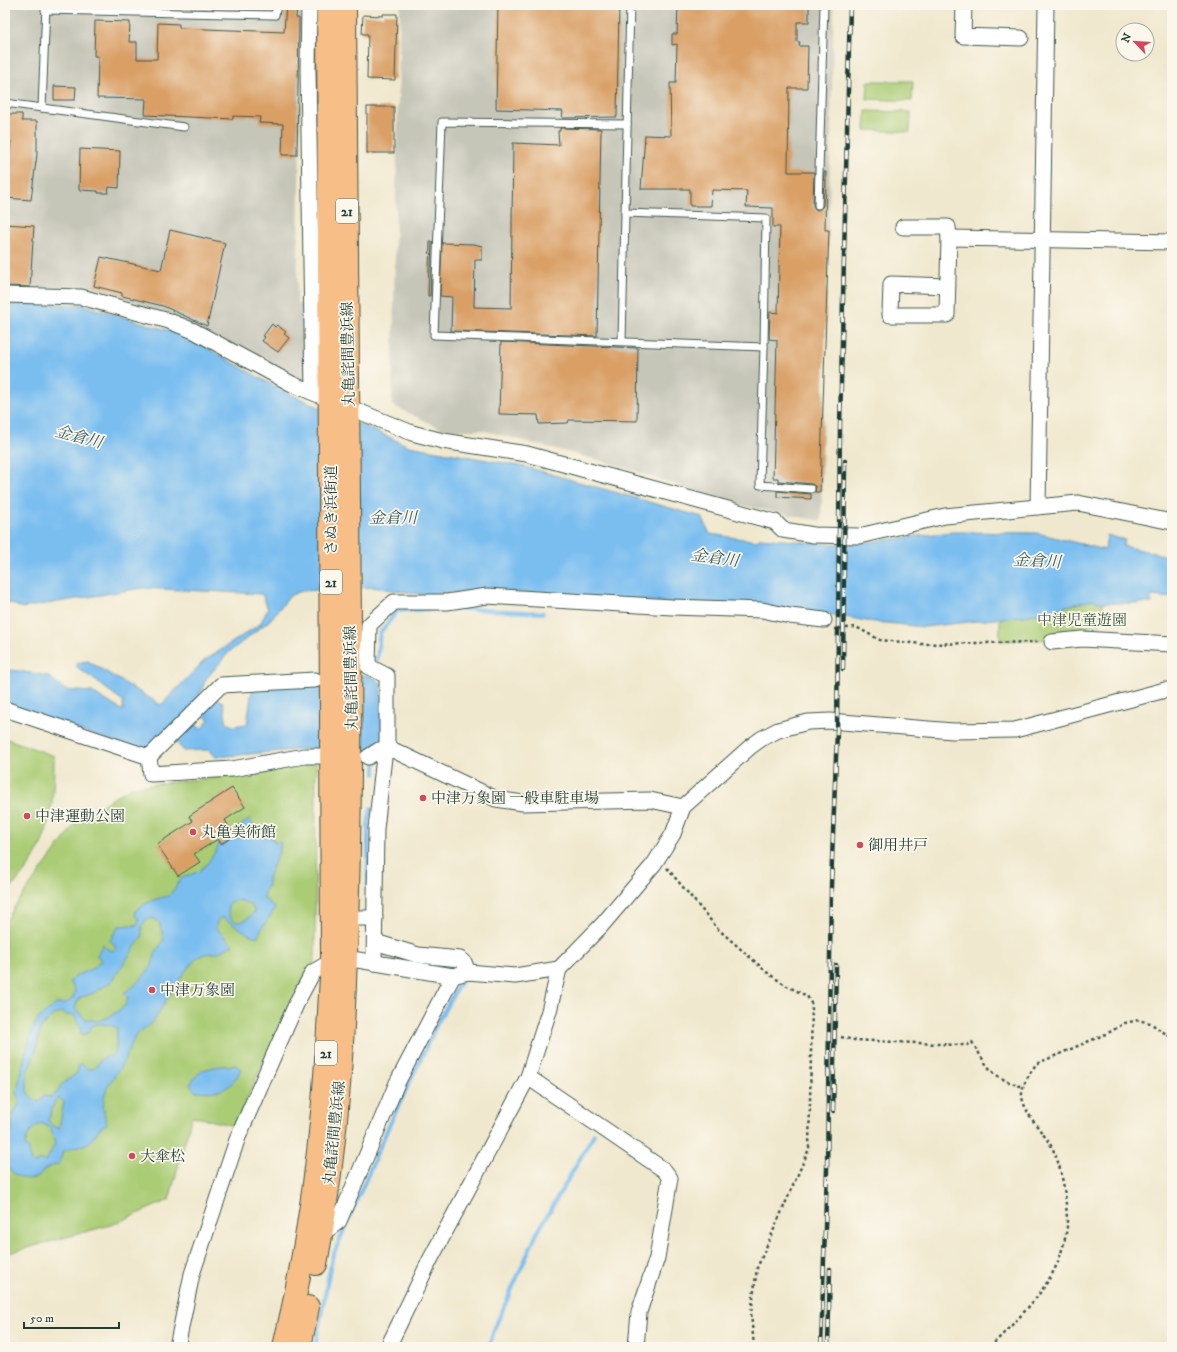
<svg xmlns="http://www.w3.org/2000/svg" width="1177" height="1352" viewBox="0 0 1177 1352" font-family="'IM FELL DW Pica','Noto Serif JP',serif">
  <rect width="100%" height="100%" fill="#fbf7ec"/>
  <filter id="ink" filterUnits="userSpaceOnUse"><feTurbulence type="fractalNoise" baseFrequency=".025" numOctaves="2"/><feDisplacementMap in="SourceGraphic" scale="8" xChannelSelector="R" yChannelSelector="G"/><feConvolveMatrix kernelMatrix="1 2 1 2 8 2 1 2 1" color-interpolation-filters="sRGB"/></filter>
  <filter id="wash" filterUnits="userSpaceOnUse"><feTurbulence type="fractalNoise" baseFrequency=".012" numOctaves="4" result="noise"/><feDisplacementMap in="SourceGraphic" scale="16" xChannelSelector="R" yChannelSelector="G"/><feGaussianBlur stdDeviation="0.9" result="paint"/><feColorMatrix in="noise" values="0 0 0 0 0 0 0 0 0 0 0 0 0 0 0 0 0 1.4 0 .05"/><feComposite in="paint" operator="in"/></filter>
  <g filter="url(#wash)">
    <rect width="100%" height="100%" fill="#f0e8ce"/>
    <g fill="#c5c5b8">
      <path d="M5,5h297l-5,298 7,1 3,69 -5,8 -122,-60 -175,-29z"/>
      <path d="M400,5h434l-13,516 -91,-18 -113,-38 -135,-35h-38l-52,-25z"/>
    </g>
    <g fill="#aacc74" stroke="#648454">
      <path d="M868,81h45l-1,20 -45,-2z"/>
      <path d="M866,111l45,1 -1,20 -45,-2z"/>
      <path d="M1092,600l11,3 -4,34 -99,4v-22l30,-4z"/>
      <path d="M5,738l49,18c0,45 -2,84 -33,120 -5,6 -10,13 -16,18z"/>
      <path d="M316,762l-1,198 -33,60 -47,106 -43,-10 -23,84 -55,24 -109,30v-331l10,-17 63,-86 53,-33 137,-16 3,-4z"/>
    </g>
    <g fill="#7abef0" stroke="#4c7e92" fill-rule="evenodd">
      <path d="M5,303l77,2 102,30 99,56 126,55 117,21 176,50 8,17 47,7 3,-3 66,6 34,-1 92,-11 85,1 68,17 2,-15 18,5 -2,6 49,11v41l-21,-2 1,7h-49l-11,-3 -62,15 -106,12 -58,-6 -42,-8 -345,-23 -52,5 -55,-8 -70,4 -11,4 -22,26 -41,32 -22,26 -10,25 -51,48 -140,-46v-34l7,-2 36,6 17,14 27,2 31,19v-10l-46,-34 -1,-4 12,-2 73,44 43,-44 56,-37 8,-15 -6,-15 -120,-6 -120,20 -17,-7z"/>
      <path d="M363,675l9,1 9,8 2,61 -19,7 -48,-4 -100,9 -8,-7 -24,1 -8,-9 3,-4 -3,-3 15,-15 10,9 8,-9 -9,-8 13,-15 10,5 4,21 6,3 14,-2 4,-28 3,-11z"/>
      <path d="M250,819l3,7c12,2 16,5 21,16l7,1 -2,9 -11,26v8l-4,6v6l11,10c-5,11 -13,18 -18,29l-7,-2 -28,-18 -5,4 -1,7 17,17c-4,2 -9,5 -14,7 -7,2 -16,0 -23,7 -18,19 -27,37 -41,60 -5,7 -15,11 -20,18 -4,6 -5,14 -9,20 -13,27 -30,32 -19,67l-6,3 -12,16 -26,8 -4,13c-9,2 -16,5 -20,13 -24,8 -39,-12 -34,-35 2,-4 5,-7 6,-11 2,-5 0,-10 2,-15 1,-5 5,-10 7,-14l-4,-9c6,-19 11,-60 23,-75 5,-5 12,-8 17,-14h9l8,-6 2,-7 -5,-10c10,-11 23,-8 31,-21l-4,-5 6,-11 4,5 6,2 3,-4 -6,-7 9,-14 18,-1 2,-7 -4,-2 1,-6c11,-8 20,-12 33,-14l13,-18 17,-7 8,-7 10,-15 2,-6 2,3 15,-10 -3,-4zM239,900l11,4 5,8c-4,2 -6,6 -10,8 -12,7 -18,-6 -17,-16zM153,918l6,4 5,17 -8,13 -5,16 -20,21 -7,3 4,5 -3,9 -16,11 -11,4 -13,-2 -10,-11 4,-10 15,-5 17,-11 31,-45v-11l4,-6zM62,1012l4,3h8l7,13 -1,6h7l6,-9c8,-2 17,-1 24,3l-1,22 -4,6c-10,0 -12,4 -17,12l-7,1 -7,-5 -3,2v6l-18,14 -2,6 -7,5 -7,-1 -5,6 -7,-4 -5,-7v-19l9,-21 5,-24 12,-12zM59,1098l5,4 -5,26 -5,-1 -6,-6 7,-20zM41,1123l10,5 4,16 -9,17 -6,-1 -4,3 -5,-1 -2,-12 -4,-5c3,-11 6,-16 16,-22z"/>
      <path d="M235,1065l6,4c-10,23 -23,24 -46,22l-5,-6c11,-20 24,-18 45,-20z"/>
    </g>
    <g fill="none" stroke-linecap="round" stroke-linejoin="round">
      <g stroke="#7abef0" stroke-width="4">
        <path d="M377,660l3,-27 17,-22 55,-3 91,5"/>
        <path d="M375,757v17"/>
        <path d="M368,897v-72l3,-17"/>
        <path d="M378,952l19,4"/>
        <path d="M315,1347l17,-89 56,-130 51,-108 22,-39 -2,-3"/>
        <path d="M489,1347l6,-20 41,-92 58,-101"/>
      </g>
    </g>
    <g id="blocks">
      <g fill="#d99f65">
        <path d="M286,5h11l-1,13h3l-2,137h-15l1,-31 -24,-1 1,-6 -27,-1v3l-88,-4 1,-16 -49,-1 1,-42h-4l1,-35 35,1 -1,20h8v17h20l1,-36 21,1v4l105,4z"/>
        <path d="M498,5h121l-2,112 -55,1 1,-7 -67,-2z"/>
        <path d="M678,5h131v17h-12v20h3l-1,4h9l-1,42h-18l-1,84h26l-1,33 2,4 3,1 5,-4 1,-34h2l-1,58h4l-9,262h-5l1,-5 -4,-3 -34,-3v-3h-5l4,-138 -8,-1 1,-27 8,1 2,-86h-7v-19l-27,-1 1,-16 -35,-1 -1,16h-21v-17h-49l4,-54 26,1 -1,-53h6l1,-39 -5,1v-11h5z"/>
        <path d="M383,14h14l-2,66 -28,-1 1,-45h-6l1,-19 20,1z"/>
        <path d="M54,86l22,1 -1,13h-21z"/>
        <rect x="367" y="107" width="27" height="46"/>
        <path d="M5,114h17v7h15v33l-6,46 -26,-2 6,-57h-6z"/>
        <path d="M560,128l41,1 -4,207 -146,-5 1,-34 -12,-1 2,-53 32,1 8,2v14h-7l-1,47 37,1 2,-165 46,2 -1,-14h2z"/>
        <path d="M80,149l40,2 -1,37 -10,-1 -1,6h-10v-2l-19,-1z"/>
        <path d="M5,224l29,2 -4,61 -25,-1z"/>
        <path d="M170,230l55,13 -18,83 -44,-20 -41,-10v-3l-28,-7 7,-29 60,13z"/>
        <path d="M430,242h2l-2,54h-2z"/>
        <path d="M272,324l3,3 2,-2 9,7 -2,2 5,4 -11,14 -16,-11 3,-4 -2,-1z"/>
        <path d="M501,342l137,6 -1,73 -68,-1 -1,3 -29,1 -1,-9 -39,-1z"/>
        <path d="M777,491l34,3v5l-34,-2z"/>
        <path d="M232,788l13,19 -20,13 9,16 -13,8 -3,-5 -24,15 6,8 -22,14 -21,-32 36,-23 -4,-5z"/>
      </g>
    </g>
  </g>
  <g filter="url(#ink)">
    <use href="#blocks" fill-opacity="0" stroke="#3e574b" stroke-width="1"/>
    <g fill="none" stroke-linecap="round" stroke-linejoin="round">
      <defs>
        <g id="service">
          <path d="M45,10l230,5 2,-10"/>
          <path d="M5,103l179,24"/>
          <path d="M42,108l4,-103"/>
          <path d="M818,205l6,-200"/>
          <path d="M625,213l141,5 -2,129 -330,-12 8,-213 185,2"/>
          <path d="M622,341l8,-336"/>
          <path d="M764,347l-4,138 51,4"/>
        </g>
        <g id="minor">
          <path d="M309,5l-1,64 5,323"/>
          <path d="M964,5l-1,31 58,2"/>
          <path d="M903,227h45l1,11 -2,77h-57l1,-31 57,2"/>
          <path d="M949,238l223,4"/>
          <path d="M5,295l76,2 88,24 25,10 98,53 29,12"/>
          <path d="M348,407l64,26 31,8 84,13 248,68 8,8 31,5 45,1 86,-20 133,-13 94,19"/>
          <path d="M1038,507l8,-502"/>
          <path d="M1052,642l30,-3 90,5"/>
          <path d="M5,709l144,48 72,-72 94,-5"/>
          <path d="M149,757l2,17 81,-5 73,-13h27"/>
          <path d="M368,757l11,-7 12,-1 105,50 27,4 127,-3 33,7"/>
          <path d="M348,918h27"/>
          <path d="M375,942l43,13 42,4 4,3 4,10"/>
          <path d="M374,963l2,-134 8,-72 3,-8v-73l-19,-10 1,-41 25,-23h53l40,-6 185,11 90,3 28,6 34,4"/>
          <path d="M528,1077l136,93 6,8 -13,80 -18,54 -3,35"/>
          <path d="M316,1224l14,4 9,-7 58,-138 56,-107"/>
          <path d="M177,1347l15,-73 46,-137 60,-137 15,-28 19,-11 14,-3 107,18 15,-4 47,4 44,-7 43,-44 52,-61 19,-30 10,-27 67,-60 11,-8 17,-9 30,-8 22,-1 123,10 62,-1 150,-40h7"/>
          <path d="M388,1347l43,-89 97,-181 21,-66 10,-42"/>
        </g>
        <g id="primary">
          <path d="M316,1264c19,-102 27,-205 30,-309 4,-110 5,-219 4,-329 -2,-207 -3,-414 -5,-621"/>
          <path d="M284,1347c19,-80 32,-163 39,-245 4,-47 6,-94 9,-141l-4,-956"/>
          <path d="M300,1347l8,-40"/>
        </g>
      </defs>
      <use href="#service" stroke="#3e574b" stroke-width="9"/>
      <use href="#minor" stroke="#3e574b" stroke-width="17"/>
      <use href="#primary" stroke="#3e574b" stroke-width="24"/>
      <g stroke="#3e574b" stroke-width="2.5" stroke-dasharray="3 3" stroke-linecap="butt">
        <path d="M834,629l22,-2 24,13 42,4 118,-2"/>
        <path d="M667,868l51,61 51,45 18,12 20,10 5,9 -3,144 -52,119 -6,45 3,34"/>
        <path d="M841,1037l13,3 105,5h8l5,-3c17,27 19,35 51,45"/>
        <path d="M990,1347c25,-25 59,-57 70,-91 3,-9 7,-23 7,-32 0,-23 -5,-61 -17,-80 -9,-14 -25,-30 -28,-47 -1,-12 8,-23 14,-33l72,-31 17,-10 13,-3 12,3 22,15"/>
      </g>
      <use href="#service" stroke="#fff" stroke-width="7"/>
      <use href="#minor" stroke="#fff" stroke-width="15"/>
      <use href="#primary" stroke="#f7be87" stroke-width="22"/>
      <defs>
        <g id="rail">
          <path d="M843,669l2,-208"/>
          <path d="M833,1111l3,-146"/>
          <path d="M821,1347l6,-178 4,-283 6,-155 3,-305 10,-421"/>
          <path d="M828,1347l2,-78"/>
        </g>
      </defs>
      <use href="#rail" stroke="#1f3d34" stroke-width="4.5"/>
      <use href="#rail" stroke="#fbf7ec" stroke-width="3" stroke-dasharray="9" stroke-linecap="butt"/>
    </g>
  </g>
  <g fill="#d1495b" stroke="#fbf7ec" stroke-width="1.5">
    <circle cx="423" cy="798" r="4"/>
    <circle cx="27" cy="816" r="4"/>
    <circle cx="193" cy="832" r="4"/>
    <circle cx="860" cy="845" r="4"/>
    <circle cx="152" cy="990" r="4"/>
    <circle cx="132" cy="1156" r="4"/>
  </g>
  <g text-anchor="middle" stroke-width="3.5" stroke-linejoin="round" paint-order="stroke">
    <g fill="#fbf7ec" stroke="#61756b" stroke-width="1">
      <rect x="336" y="199" width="22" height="24" rx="3"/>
      <rect x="320" y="570" width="22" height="24" rx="3"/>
      <rect x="315" y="1041" width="22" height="24" rx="3"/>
    </g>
    <g font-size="14" font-weight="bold" fill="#1f3d34">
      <text x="347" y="216">21</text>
      <text x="331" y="587">21</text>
      <text x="326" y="1058">21</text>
    </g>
    <g font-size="15" fill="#1f3d34" stroke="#fbf7ec">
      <text transform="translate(348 354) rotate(-91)" y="5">丸亀詫間豊浜線</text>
      <text transform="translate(331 510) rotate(-90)" y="5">さぬき浜街道</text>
      <text transform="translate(351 678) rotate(-91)" y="5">丸亀詫間豊浜線</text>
      <text transform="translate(334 1133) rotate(-84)" y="5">丸亀詫間豊浜線</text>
    </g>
    <g font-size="15" fill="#3b5a41" stroke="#fbf7ec">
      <text x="1082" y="625">中津児童遊園</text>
    </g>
    <g font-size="15" fill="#1f3d34" stroke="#fbf7ec" text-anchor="start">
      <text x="431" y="803">中津万象園 一般車駐車場</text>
      <text x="35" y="821">中津運動公園</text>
      <text x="201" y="837">丸亀美術館</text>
      <text x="868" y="850">御用井戸</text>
      <text x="160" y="995">中津万象園</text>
      <text x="140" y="1161">大傘松</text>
    </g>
    <g font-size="16" font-style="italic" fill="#365d63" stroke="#fbf7ec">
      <text transform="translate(79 436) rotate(15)" y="6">金倉川</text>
      <text x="393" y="523">金倉川</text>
      <text transform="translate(715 557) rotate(8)" y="6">金倉川</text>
      <text transform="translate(1037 560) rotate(3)" y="6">金倉川</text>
    </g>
  </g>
  <rect width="1177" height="1352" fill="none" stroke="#fbf7ec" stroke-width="20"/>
  <g transform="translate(1135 42) rotate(295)"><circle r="19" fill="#fbf7ec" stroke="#a3ada2"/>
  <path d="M0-3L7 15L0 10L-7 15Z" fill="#d1495b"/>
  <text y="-6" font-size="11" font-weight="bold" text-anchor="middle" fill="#1f3d34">N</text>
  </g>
  <path d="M24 1322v6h95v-6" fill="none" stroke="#1f3d34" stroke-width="2"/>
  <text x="30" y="1322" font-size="12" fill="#1f3d34" stroke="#fbf7ec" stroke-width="3" paint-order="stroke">50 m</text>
</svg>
